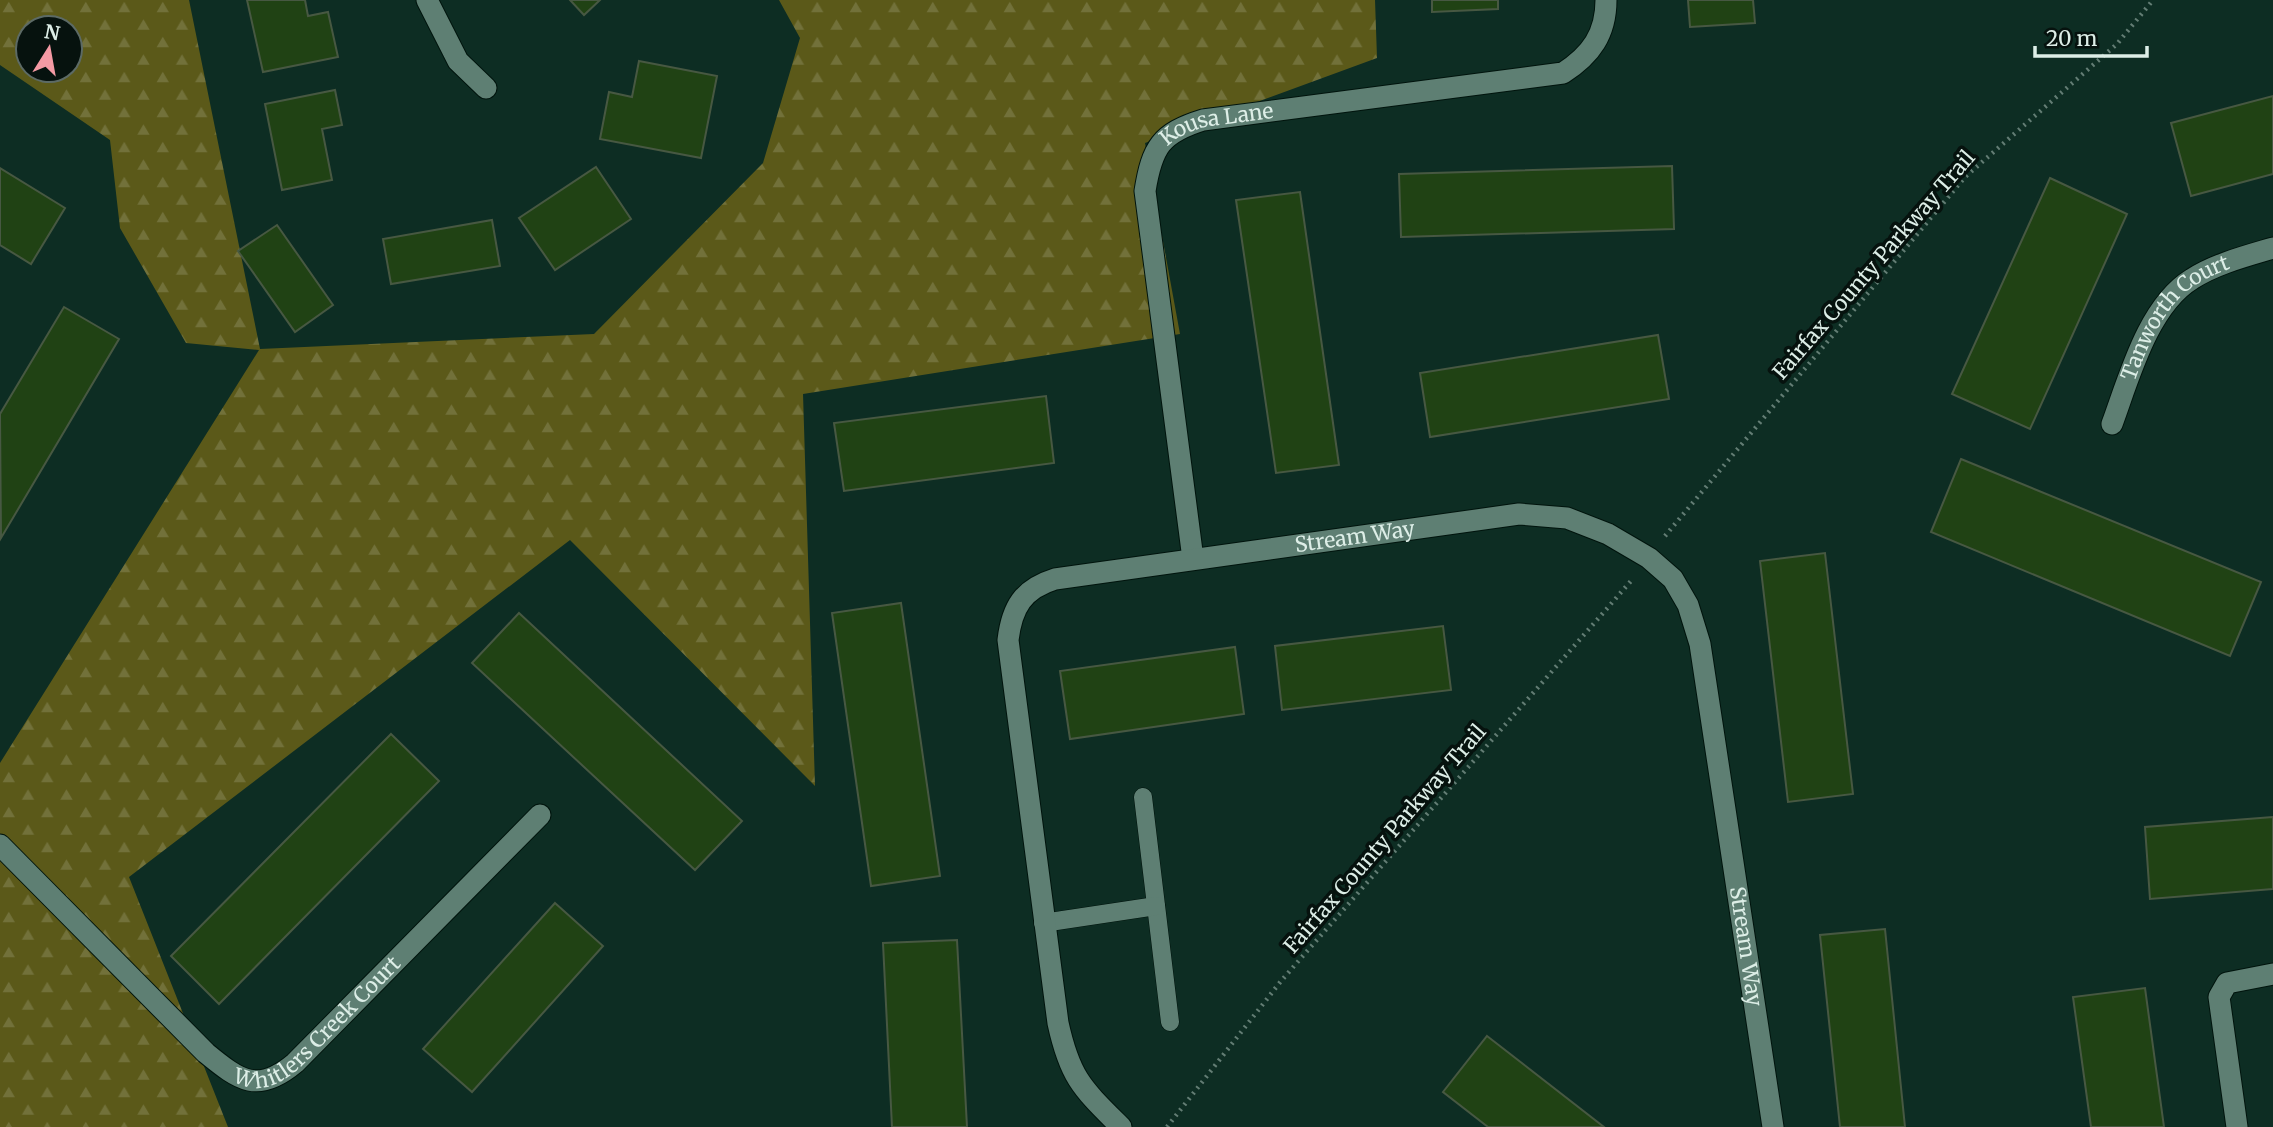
<svg xmlns="http://www.w3.org/2000/svg" width="2273" height="1127" viewBox="0 0 2273 1127" font-family="Merriweather,serif">
  <defs>
    <pattern id="forest-firs" width="22" height="20" patternUnits="userSpaceOnUse" patternTransform="scale(1.75)"><rect width="22" height="20" fill="#5b5919"/><path d="M5 1l3.5 6h-7zM16 11l3.5 6h-7z" fill="#72713a"/></pattern>
  </defs>
  <rect width="100%" height="100%" fill="#0d2d23"/>
  <path fill="url(#forest-firs)" fill-rule="evenodd" d="M0,0h189l71,349 334,-15 169,-171 37,-125 -21,-38h596l2,58 -232,85 35,191 -377,60 12,392 -245,-246 -441,337 99,250h-228v-364l259,-413 -73,-7 -66,-115 -10,-88 -110,-75zM28,28h42v42h-42z"/>
  <g fill="#204214" stroke="#475842" stroke-width="2">
    <path d="M247,0h58l3,16 20,-4 10,45 -75,15z"/>
    <path d="M570,0h30l-16,15z"/>
    <path d="M1432,0h66v9l-66,3z"/>
    <path d="M1688,0h65l2,23 -65,4z"/>
    <path d="M639,61l78,15 -16,82 -101,-19 9,-47 23,5z"/>
    <path d="M335,90l7,35 -20,4 10,51 -50,10 -17,-86z"/>
    <path d="M2273,96v78l-82,22 -20,-73z"/>
    <path d="M1672,166l2,63 -273,8 -2,-63z"/>
    <path d="M596,167l35,52 -76,51 -36,-52z"/>
    <path d="M0,168l65,40 -34,56 -31,-19z"/>
    <path d="M2050,178l77,36 -97,215 -78,-35z"/>
    <path d="M1300,192l39,273 -63,8 -40,-273z"/>
    <path d="M492,220l8,46 -109,18 -8,-45z"/>
    <path d="M277,225l56,80 -38,27 -57,-81z"/>
    <path d="M64,307l55,32 -118,199 -1,-124z"/>
    <path d="M1658,335l11,64 -239,38 -10,-64z"/>
    <path d="M1046,396l8,67 -210,28 -10,-68z"/>
    <path d="M1961,459l300,123 -31,74 -299,-124z"/>
    <path d="M1825,553l28,241 -65,8 -28,-241z"/>
    <path d="M901,603l39,273 -69,10 -39,-273z"/>
    <path d="M519,613l223,208 -47,49 -223,-207z"/>
    <path d="M1443,626l8,64 -169,20 -7,-64z"/>
    <path d="M1235,647l9,67 -174,25 -10,-68z"/>
    <path d="M391,734l48,47 -220,223 -48,-48z"/>
    <path d="M2273,817v72l-123,10 -5,-72z"/>
    <path d="M555,903l48,43 -131,146 -49,-43z"/>
    <path d="M1885,929l20,198h-65l-20,-192z"/>
    <path d="M957,940l10,187h-75l-9,-184z"/>
    <path d="M2145,988l19,139h-73l-18,-130z"/>
    <path d="M1487,1036l117,91h-116l-45,-35z"/>
  </g>
  <g fill="none" stroke-linecap="round" stroke-linejoin="round">
    <defs>
      <g id="lane">
        <path d="M1143,797l27,225"/>
        <path d="M1043,923l113,-17"/>
      </g>
      <g id="street">
        <path d="M427,0l31,61 28,27"/>
        <path id="s1" d="M2112,424c17,-46 36,-118 80,-145 23,-15 54,-23 81,-31"/>
        <path id="s2" d="M1193,559l-48,-368c7,-44 16,-58 58,-71l360,-47c28,-18 43,-39 43,-73"/>
        <path id="s3" d="M0,845l206,208c34,28 52,41 89,10l245,-248"/>
        <path id="s4" d="M1121,1127c-39,-39 -51,-49 -63,-104l-50,-383c4,-33 15,-51 47,-61l464,-65 48,4 41,16 41,24 24,21 15,26 12,39 73,483"/>
        <path d="M2237,1127l-18,-130 8,-14 46,-9"/>
      </g>
    </defs>
    <use href="#lane" stroke="#00140d" stroke-width="19"/>
    <use href="#street" stroke="#00140d" stroke-width="23"/>
    <g stroke="#637d74" stroke-width="4.5" stroke-dasharray="2 5" stroke-linecap="butt">
      <path d="M1665,536l300,-359 152,-133 36,-44"/>
      <path d="M1167,1127l114,-146 350,-400"/>
    </g>
    <use href="#lane" stroke="#5e7f73" stroke-width="18"/>
    <use href="#street" stroke="#5e7f73" stroke-width="21"/>
  </g>
  <g text-anchor="middle" stroke-width="7" stroke-linejoin="round" paint-order="stroke">
    <g font-size="21" fill="#ddeee7" stroke="#06120e">
      <text dy="7" stroke="none"><textPath href="#s2" startOffset="483">Kousa Lane</textPath></text>
      <text transform="translate(1874 265) rotate(-49)" y="7">Fairfax County Parkway Trail</text>
      <text dy="7" stroke="none"><textPath href="#s1" startOffset="128">Tanworth Court</textPath></text>
      <text dy="7" stroke="none"><textPath href="#s4" startOffset="896">Stream Way</textPath></text>
      <text transform="translate(1385 839) rotate(-49)" y="7">Fairfax County Parkway Trail</text>
      <text dy="7" stroke="none"><textPath href="#s4" startOffset="1610">Stream Way</textPath></text>
      <text dy="7" stroke="none"><textPath href="#s3" startOffset="434">Whitlers Creek Court</textPath></text>
    </g>
  </g>
  <g transform="translate(49 49) rotate(11)"><circle r="33" fill="#06120e" stroke="#5c6a65" stroke-width="2"/>
  <path d="M0-5L12 26L0 18L-12 26Z" fill="#f49aa4"/>
  <text y="-10" font-size="19" font-weight="bold" text-anchor="middle" fill="#ddeee7">N</text>
  </g>
  <path d="M2035 46v10h112v-10" fill="none" stroke="#ddeee7" stroke-width="3.5"/>
  <text x="2046" y="46" font-size="21" fill="#ddeee7" stroke="#06120e" stroke-width="5" paint-order="stroke">20 m</text>
</svg>
